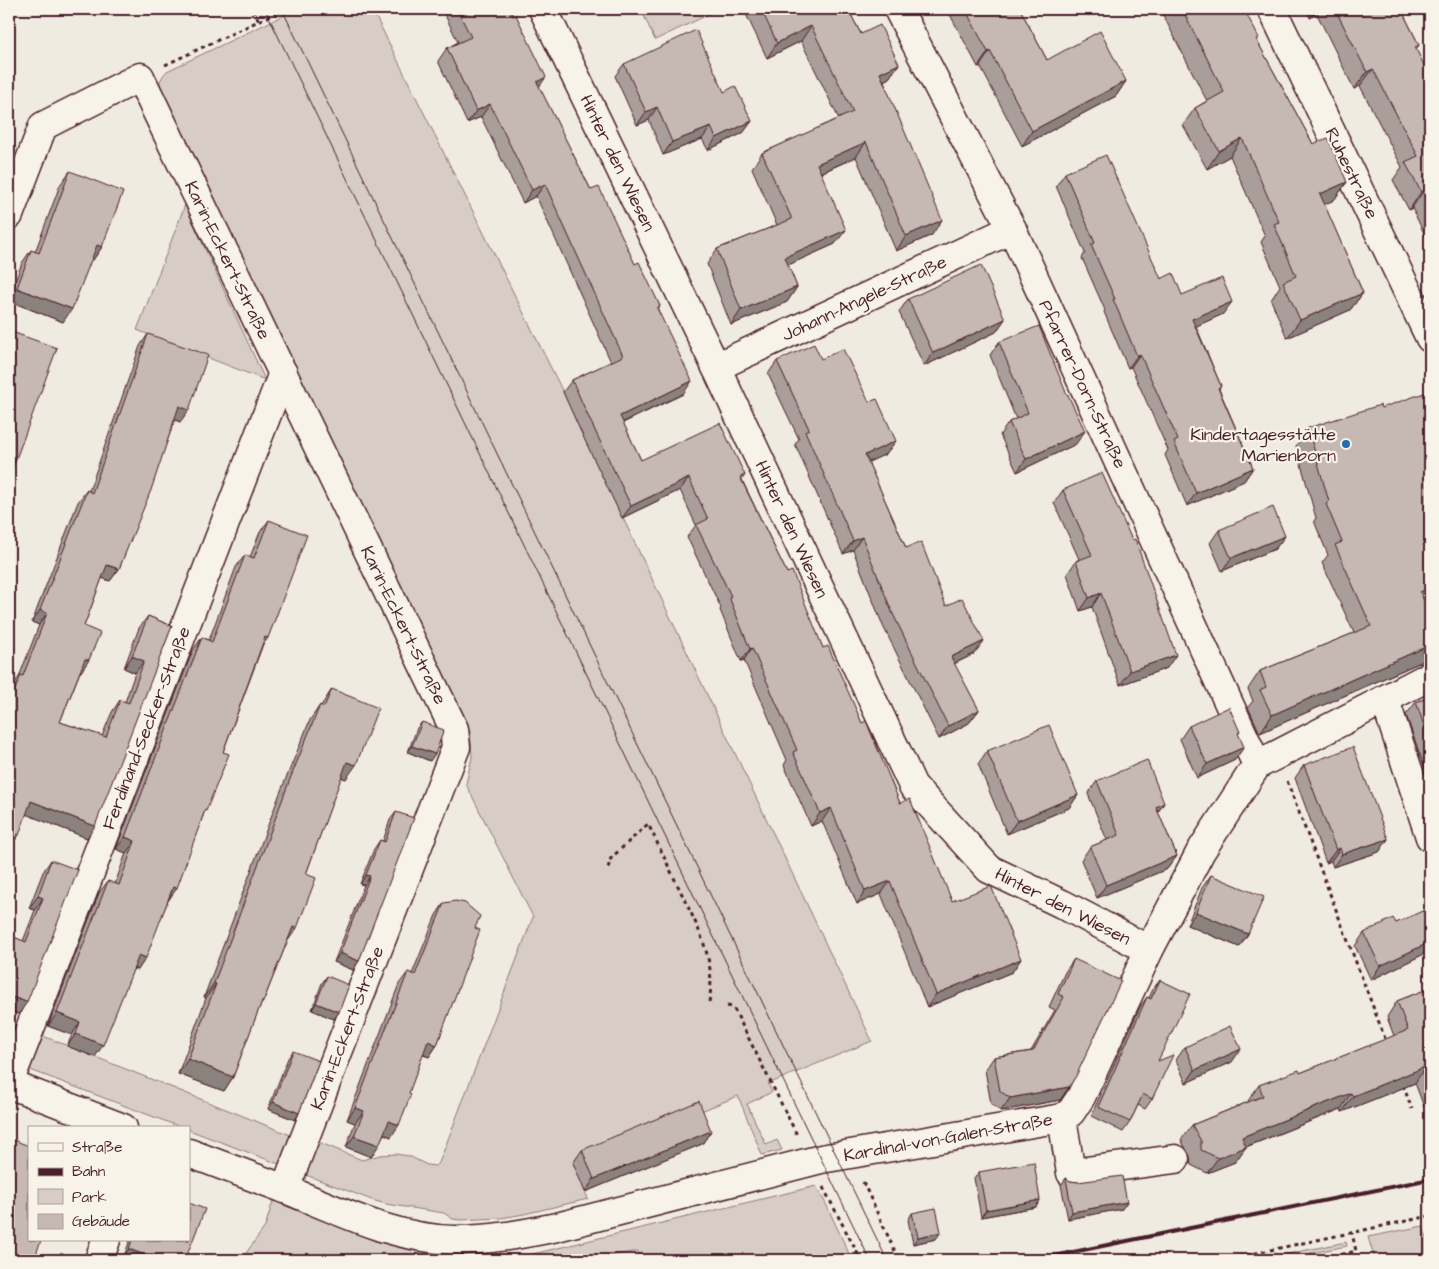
<svg xmlns="http://www.w3.org/2000/svg" width="1439" height="1269" viewBox="0 0 1439 1269" font-family="'Architects Daughter',sans-serif">
  <rect width="100%" height="100%" fill="#f0ebe0"/>
  <filter id="ink" filterUnits="userSpaceOnUse"><feTurbulence type="fractalNoise" baseFrequency=".02" numOctaves="2"/><feDisplacementMap in="SourceGraphic" scale="10" xChannelSelector="R" yChannelSelector="G"/><feConvolveMatrix kernelMatrix="1 2 1 2 8 2 1 2 1" color-interpolation-filters="sRGB"/></filter>
  <g filter="url(#ink)">
    <g fill="#d8cdc6" stroke="#917678">
      <path d="M297,9h75l191,383 309,649 -104,43 4,8 -25,12 19,41 11,-5 5,10 -20,5 -24,-59 -164,67 14,36 -64,15 -23,4 -41,2 -7,-1 -9,-6 -58,-9 -14,-4 -66,-25v-10l10,-24 46,19 18,-5 16,-1 13,2 18,9 9,1 3,-3 94,-246 -67,-133 6,-27 -2,-27 -310,-630c-2,-12 -2,-20 7,-29z"/>
      <path d="M641,9h79l-65,31z"/>
      <path d="M185,205l80,175 -128,-50z"/>
      <path d="M38,1034l255,102 -9,23 -5,5 -90,-34v-2h-6l-155,-59z"/>
      <path d="M816,1186l10,18 26,56h-212l-2,-9 -51,9h-79z"/>
      <path d="M273,1201l102,40 15,4 36,5v10h-185l24,-33z"/>
      <path d="M1423,1226l3,11h4v22l-55,1 -7,-23z"/>
      <path d="M1346,1242l1,4 -36,7 1,7h-54z"/>
    </g>
    <g fill="none" stroke-linecap="round" stroke-linejoin="round">
      <defs>
        <g id="minor">
          <path d="M543,9l173,358 197,419 76,83 73,35 87,46"/>
          <path d="M898,9l114,220 245,536"/>
          <path d="M1272,9l158,329"/>
          <path d="M9,215l34,-89 97,-49 314,652 2,18 -171,442"/>
          <path d="M716,367l296,-138"/>
          <path d="M1385,700l45,137"/>
          <path d="M9,1083l274,-710"/>
          <path d="M9,1084l114,44"/>
          <path d="M1062,1118l9,55 104,-14"/>
          <path d="M189,1153c32,12 64,24 96,36 55,22 109,50 170,51 35,0 68,-6 102,-13l264,-68 241,-41 9,-6 10,-15 68,-147 52,-99 56,-86 173,-89"/>
          <path d="M99,1260l7,-20"/>
        </g>
      </defs>
      <use href="#minor" stroke="#4a1f2b" stroke-width="31"/>
      <g stroke="#4a1f2b" stroke-width="3" stroke-dasharray="4 4" stroke-linecap="butt">
        <path d="M253,9l6,12"/>
        <path d="M165,65l119,-56"/>
        <path d="M1287,781l99,260"/>
        <path d="M608,868l3,-10 37,-34c11,22 21,44 32,66 17,36 37,70 29,112l2,1"/>
        <path d="M727,1006l6,1 65,130"/>
        <path d="M1403,1085l9,24"/>
        <path d="M863,1182l36,78"/>
        <path d="M823,1187l38,73"/>
        <path d="M1223,1260l207,-44"/>
        <path d="M1318,1260l38,-9 -4,-18"/>
      </g>
      <use href="#minor" stroke="#f7f3e8" stroke-width="28"/>
      <g stroke="#4a1f2b" stroke-width="1">
        <path d="M265,9l605,1251"/>
        <path d="M282,9l605,1251"/>
      </g>
      <path stroke="#4a1f2b" stroke-width="4" d="M1034,1260l396,-81"/>
    </g>
    <g fill="#aa9e9a" stroke="#4a1f2b">
      <path d="M442,9h68l29,78 52,103 69,116 -2,3 25,85 -60,29 18,37 104,15 -3,5 81,168 39,75 38,80 52,98 69,58 -9,13 -85,35 -46,-113 -24,10 -35,-83 -11,5 -27,-61 3,-5 -43,-100 -3,1 -21,-51 1,-2 -34,-71 9,-12 -16,-35 -58,28 -42,-88 -17,-38 9,-12 39,-18 -75,-166 -13,7 -42,-86 -14,6 -29,-62 9,-13 11,-6z"/>
      <path d="M747,9h101l13,25 38,30 -10,14 -5,3 48,154 -36,16 -40,-94 -35,16 14,71 -47,21 9,22 -10,15 -56,23 -24,-61 10,-15 60,-24 -25,-57 10,-15 77,-34 -38,-78 -34,17 -22,-46z"/>
      <path d="M947,9h73l27,51 79,21 -10,15 -94,50 -42,-80 -2,1z"/>
      <path d="M1160,9h84l13,32 56,103 34,38 -13,18 -10,4 39,89 -13,17 -63,28 -16,-38 9,-14 -19,-44 4,-6 -35,-80 -23,13 -24,-44 12,-17 12,-7z"/>
      <path d="M1306,9h95l18,36 -3,5 14,27v169l-18,-38 -3,2 -16,-30 9,-13 -42,-81 -6,3 -37,-75 -7,4z"/>
      <path d="M624,64l100,28 28,29 -9,12 -35,17 -6,-11 -39,16 -14,-35 -12,5 -22,-49z"/>
      <path d="M70,171l32,76 -9,13 -2,-1 -28,63 -54,-21v-4l13,-34 9,-13 4,2 25,-67z"/>
      <path d="M1065,173l96,106 21,16 41,19 -27,12 25,60 -2,3 34,79 -9,13 -57,25 -22,-51 3,-5 -37,-83 -3,1 -24,-56 1,-2 -23,-52 3,-5 -29,-67z"/>
      <path d="M908,299l97,20 -9,13 -72,34 -25,-54z"/>
      <path d="M148,334l32,88 -5,-2 -56,149 -9,12 -8,-3 -18,48 -3,46h-1l-20,50 42,14 10,-24 8,-12 5,2 10,-29 -11,-5 15,-40 9,-12 24,10 -85,212 -61,-24 -16,33 -1,-1v-151l3,-8 7,-10 20,-52 -7,-3 46,-120 9,-12 2,1 51,-145z"/>
      <path d="M999,342l77,102 -59,28 -17,-37 9,-13 7,-3 -26,-64z"/>
      <path d="M821,359l65,95 -18,8 38,86 40,58 28,48 -20,10 25,46 -10,13 -30,16 -56,-113 -30,-76 -10,4 -48,-110 4,-5 -31,-65 9,-13z"/>
      <path d="M1381,408l44,194 5,56 -170,75 -12,-26 5,-6 -5,-12 12,-18 94,-38 -32,-70 6,-8 -14,-34 2,-3 -20,-72 12,-18z"/>
      <path d="M1063,490l104,178 -47,17 -28,-78 -12,4 -13,-37 9,-13 3,-2 -25,-56z"/>
      <path d="M269,520l-7,127 -39,105 -20,64 -35,85 -30,69 -5,-1 -38,88 -28,-11 5,-11 -24,-9 51,-133 9,-12 7,3 11,-31 -10,-4 77,-199 9,-13 7,3 27,-73 9,-12 5,2 10,-25z"/>
      <path d="M1219,530l66,6 -10,13 -53,22 -12,-28z"/>
      <path d="M332,689l14,90 -5,-2 -35,97 -19,68 -24,60 -4,6 -26,69 -9,14 -46,-17 28,-76 -2,-1 76,-204 30,-73 10,-15 1,1z"/>
      <path d="M1430,697v86l-24,-68 10,-13z"/>
      <path d="M422,722l8,39 -22,-9 9,-24z"/>
      <path d="M1189,726l51,6 -2,2 -3,26 -38,18 -17,-39z"/>
      <path d="M987,751l91,44 -9,13 -62,26 -29,-70z"/>
      <path d="M1304,765l84,74 -9,13 -46,15 -2,-6 -5,2 -31,-85z"/>
      <path d="M1097,781l67,22 -6,9 19,44 -10,13 -70,29 -16,-38 9,-13 17,-7 -19,-46z"/>
      <path d="M396,812l-37,149 -6,9 -19,-8 30,-77 -4,-1 14,-35 6,-9 3,1 7,-21z"/>
      <path d="M51,860l-32,154 -10,-3v-76l14,6 12,-31 -6,-2 14,-36z"/>
      <path d="M1211,875l37,59 -9,13 -52,-22 15,-37z"/>
      <path d="M444,903l31,25 -38,117 -8,12 -6,-2 -32,82 -7,-3 -13,23 -25,-10 9,-24 -8,-3 52,-136 9,-12 4,2 24,-59z"/>
      <path d="M1430,911v40l-59,29 -16,-34 9,-13 32,-10z"/>
      <path d="M1074,959l-14,141 -59,11 -10,-7 -6,-34 9,-13 37,-6 24,-41 -6,-3 16,-35z"/>
      <path d="M327,976l12,36 -5,7 -22,-9 10,-27z"/>
      <path d="M1160,980l-2,81 -6,38 -7,10 -7,-4 -8,17 -7,10 -32,-16 49,-109 7,-10 2,1 4,-9z"/>
      <path d="M1430,988v125l-3,2 -12,-32 -73,29 -1,-3 -95,38 -11,15 -28,11 -16,-8 -1,-9 -9,-16 11,-15 56,-23v-1l11,-16 41,-12 94,-37 -7,-19 10,-16z"/>
      <path d="M1185,1047l47,15 -46,21 -10,-23z"/>
      <path d="M293,1051l6,62 -4,7 -27,-11 20,-51z"/>
      <path d="M711,1131l-9,13 -117,48 -12,-29 9,-13z"/>
      <path d="M979,1172l61,28 -4,7 -55,10 -7,-39z"/>
      <path d="M1066,1178l4,3 8,1 44,27 -54,10 -7,-34z"/>
      <path d="M912,1213l24,26 -23,5 -5,-24z"/>
      <path d="M130,1240h59l-65,16z"/>
    </g>
    <g fill="#8b817d" stroke="#4a1f2b">
      <path d="M1317,9h4l-4,5 -7,4z"/>
      <path d="M811,26l-10,15 -34,17 10,-15z"/>
      <path d="M990,51l-10,15 -2,1 10,-15z"/>
      <path d="M899,64l-10,14 -19,10 10,-15z"/>
      <path d="M1373,69l-13,17 -6,3 13,-17z"/>
      <path d="M546,77l-9,13v-8z"/>
      <path d="M1126,81l-10,15 -94,50 10,-15z"/>
      <path d="M490,104l-9,13 -14,6 9,-12z"/>
      <path d="M657,107l-8,13 -12,5 9,-13z"/>
      <path d="M752,121l-9,12 -35,17 8,-12z"/>
      <path d="M711,127l-9,12 -39,16 9,-13z"/>
      <path d="M1242,138l-12,18 -23,13 12,-18z"/>
      <path d="M866,142l-10,15 -50,22 11,-15z"/>
      <path d="M1347,182l-13,18 -27,12 13,-18z"/>
      <path d="M545,184l-9,12 -13,7 9,-13z"/>
      <path d="M1424,190l-12,18 -3,2 12,-18z"/>
      <path d="M942,220l-10,15 -36,16 10,-15z"/>
      <path d="M846,230l-11,14 -60,27 10,-14z"/>
      <path d="M97,245l5,2 -9,13 -5,-2z"/>
      <path d="M797,287l-10,15 -56,23 10,-15z"/>
      <path d="M17,288l55,21 -9,13 -54,-21v-2z"/>
      <path d="M1363,293l-13,17 -63,28 13,-18z"/>
      <path d="M1232,302l-9,12 -39,18 8,-13z"/>
      <path d="M1005,319l-9,13 -72,34 9,-13z"/>
      <path d="M1140,354l-9,13 -3,1 9,-12z"/>
      <path d="M692,381l-9,13 -72,34 9,-12z"/>
      <path d="M179,406l10,4 -9,12 -9,-4z"/>
      <path d="M1085,431l-9,13 -59,28 9,-13z"/>
      <path d="M896,441l-10,13 -30,14 9,-13z"/>
      <path d="M1253,468l-9,13 -57,25 9,-13z"/>
      <path d="M689,478l-9,12 -58,28 9,-12z"/>
      <path d="M1285,536l-10,13 -53,22 9,-13z"/>
      <path d="M862,537l-9,13 -10,4 10,-13z"/>
      <path d="M107,565l12,4 -9,12 -11,-4z"/>
      <path d="M1430,588v12l-22,10 12,-18z"/>
      <path d="M1101,593l-9,14 -12,4 9,-13z"/>
      <path d="M40,610l7,3 -8,12 -7,-3z"/>
      <path d="M265,637l3,1 -9,12z"/>
      <path d="M984,641l-10,13 -33,16 10,-13z"/>
      <path d="M1430,645v13l-170,75 12,-18z"/>
      <path d="M752,648l-8,12 -3,1 9,-12z"/>
      <path d="M1176,655l-9,13 -47,17 10,-14z"/>
      <path d="M132,656l12,5 -9,12 -11,-5z"/>
      <path d="M85,659l4,1 -8,12 -4,-1z"/>
      <path d="M979,710l-10,13 -30,16 9,-13z"/>
      <path d="M412,746l23,8 -5,7 -22,-9z"/>
      <path d="M1244,747l-9,13 -38,18 10,-14z"/>
      <path d="M347,762l9,3 -10,14 -9,-3z"/>
      <path d="M1078,795l-9,13 -62,26 10,-13z"/>
      <path d="M31,801l64,25 -8,12 -64,-25z"/>
      <path d="M1164,803l-9,13 1,-9z"/>
      <path d="M831,808l-9,13 -11,5 9,-13z"/>
      <path d="M9,831l10,4 -9,12 -1,-1z"/>
      <path d="M125,837l10,4 -9,12 -10,-4z"/>
      <path d="M1388,839l-9,13 -46,15 9,-13z"/>
      <path d="M1340,848l-9,13 -5,2 10,-13z"/>
      <path d="M1177,856l-10,13 -70,29 9,-13z"/>
      <path d="M366,875l4,1 -6,9 -4,-1z"/>
      <path d="M890,881l-9,13 -24,10 8,-13z"/>
      <path d="M173,887l4,1 -9,13z"/>
      <path d="M38,896l5,2 -8,12 -6,-2z"/>
      <path d="M1196,912l52,22 -9,13 -52,-22z"/>
      <path d="M293,927l4,1 -10,14 -4,-1z"/>
      <path d="M1430,942v9l-59,29 9,-14z"/>
      <path d="M340,953l19,8 -6,9 -19,-8z"/>
      <path d="M139,955l7,3 -8,12 -8,-3z"/>
      <path d="M1021,959l-9,13 -85,35 9,-13z"/>
      <path d="M214,983l2,1 -10,14 -2,-1z"/>
      <path d="M9,996l18,6 -8,12 -10,-3z"/>
      <path d="M316,1003l23,9 -5,7 -22,-9z"/>
      <path d="M57,1013l23,9 -8,13 -24,-9z"/>
      <path d="M76,1034l27,11 -8,12 -28,-11z"/>
      <path d="M428,1041l9,4 -8,12 -9,-4z"/>
      <path d="M1241,1049l-9,13 -46,21 9,-13z"/>
      <path d="M188,1059l45,18 -9,14 -46,-17z"/>
      <path d="M1425,1067l-10,16 -73,29 11,-16z"/>
      <path d="M1069,1087l-9,13 -59,11 9,-13z"/>
      <path d="M1351,1093l-10,16 -106,42 11,-4 -11,15 -28,11 11,-15 24,-21z"/>
      <path d="M273,1102l26,11 -4,7 -27,-11z"/>
      <path d="M355,1108l9,3 -9,12 -8,-3z"/>
      <path d="M389,1121l10,4 -8,12 -11,-5z"/>
      <path d="M711,1131l-9,13 -117,48 9,-13z"/>
      <path d="M354,1136l25,9 -8,12 -25,-10z"/>
      <path d="M1040,1200l-4,7 -55,10 5,-7z"/>
      <path d="M1127,1202l-5,7 -54,10 4,-7z"/>
      <path d="M941,1232l-5,7 -23,5 5,-7z"/>
      <path d="M129,1249l29,11h-22l-12,-4z"/>
    </g>
    <g fill="#c6b8b3" stroke="#4a1f2b">
      <path d="M457,9h53l3,7 3,-1 30,62 -9,5 54,108 8,-3 36,77 4,-2 21,44 -3,2 35,73 -72,35 21,44 79,-37 25,52 -5,2 47,96 5,-2 31,77 5,-2 34,77 4,-2 34,82 10,-4 42,102 39,-15 30,73 -85,35 -46,-113 -25,10 -34,-83 -11,5 -27,-61 4,-2 -45,-102 -2,1 -21,-52 2,-1 -35,-71 12,-6 -19,-41 -58,28 -42,-88 -17,-38 51,-24 -78,-172 -13,6 -42,-86 -14,7 -29,-63 24,-11z"/>
      <path d="M761,9h87l13,25 19,-9 19,39 -19,9 62,147 -36,16 -40,-94 -49,22 29,66 -61,27 12,30 -56,23 -24,-61 75,-30 -30,-66 91,-41 -42,-86 -34,17z"/>
      <path d="M965,9h55l27,51 53,-29 26,50 -94,50 -42,-80 -2,1z"/>
      <path d="M1182,9h62l15,29 -3,1 57,105 15,-6 19,44 -27,12 43,99 -63,27 -17,-38 13,-6 -22,-52 5,-2 -37,-84 -23,13 -24,-43 29,-16z"/>
      <path d="M1335,9h66l18,36 -4,2 15,30v126l-6,-13 -3,2 -16,-30 13,-6 -45,-87 -6,3z"/>
      <path d="M696,30l28,62 11,-6 17,35 -36,17 -5,-11 -39,15 -15,-35 -11,5 -22,-48z"/>
      <path d="M1106,155l55,124 12,-6 9,22 40,-17 10,24 -40,17 29,67 -3,2 35,80 -57,25 -22,-51 4,-2 -38,-86 -3,2 -24,-57h2l-24,-54 4,-2 -30,-70z"/>
      <path d="M70,171l53,21 -21,55 -5,-2 -25,64 -55,-21 14,-38 8,3z"/>
      <path d="M981,265l24,54 -72,34 -25,-54z"/>
      <path d="M1039,326l28,69h1l17,36 -59,28 -17,-37 19,-9 -29,-71z"/>
      <path d="M9,331l48,17 -48,130z"/>
      <path d="M148,334l60,21 -19,55 -10,-4 -28,84 -32,79 -12,-4 -23,61 16,7 -11,27 -4,-1 -25,63 46,15 14,-37 9,3 15,-42 -12,-5 16,-40 24,10 -77,200 -64,-25 -12,34 -10,-4v1v-128l12,-29 2,1 24,-63 -7,-3 47,-120 5,3z"/>
      <path d="M814,344l7,15 22,-10 26,53 8,-3 19,42 -31,14 41,93 15,-6 25,64 16,-8 22,43 -33,16 28,53 -31,16 -56,-114 -30,-75 -9,4 -48,-110 4,-2 -32,-68z"/>
      <path d="M1430,391v197l-10,4 10,22v31l-158,70 -12,-25 6,-3 -6,-16 111,-45 -36,-81 7,-3 -16,-38 3,-2 -21,-74 72,-23 1,3z"/>
      <path d="M1102,473l30,67 3,-1 41,116 -46,16 -29,-78 -12,5 -13,-37 16,-6 -29,-65z"/>
      <path d="M1273,507l12,29 -54,22 -12,-28z"/>
      <path d="M269,520l38,15 -39,103 -3,-1 -42,115 6,2 -23,57 -1,-1 -28,78 -4,-1 -27,71 -7,-3 -36,90 -27,-11 4,-12 -23,-9 51,-132 11,4 16,-44 -10,-4 77,-200 10,5 33,-87 9,3z"/>
      <path d="M332,689l46,19 -22,57 -9,-3 -41,112 10,4 -19,50 -4,-1 -30,75 -1,-1 -29,76 -45,-18 28,-75 -2,-1 76,-204 30,-74 4,2z"/>
      <path d="M1430,697v47l-14,-42z"/>
      <path d="M1229,707l11,25 -2,1 6,14 -37,17 -18,-38z"/>
      <path d="M422,722l22,8 -9,24 -23,-8z"/>
      <path d="M1049,725l29,70 -61,26 -30,-70z"/>
      <path d="M1353,747l35,92 -46,15 -2,-6 -4,2 -32,-85z"/>
      <path d="M1147,760l17,43 -8,4 21,49 -71,29 -16,-38 29,-12 -22,-54z"/>
      <path d="M396,812l18,6 -55,143 -19,-8 30,-77 -4,-1 14,-35 5,2z"/>
      <path d="M51,860l27,10 -51,132 -18,-6v-61l17,7 17,-44 -5,-2z"/>
      <path d="M1211,875l53,22 -16,37 -52,-22z"/>
      <path d="M456,901l9,2 15,13 -5,12 5,2 -43,115 -9,-4 -19,52 2,1 -12,31 -10,-4 -10,24 -25,-9 10,-25 -9,-3 53,-136 7,3 29,-72z"/>
      <path d="M1429,908l1,3v31l-50,24 -16,-33 29,-15 3,5z"/>
      <path d="M1074,959l47,22 -45,95 -7,11 -59,11 -10,-7 -6,-34 39,-6 31,-54 -6,-3z"/>
      <path d="M327,976l22,9 -10,27 -23,-9z"/>
      <path d="M1160,980l30,14 -32,67 15,-6 -21,44 -9,-5 -13,28 -32,-15 49,-110 4,2z"/>
      <path d="M1430,988v92l-5,-13 -72,29 -2,-3 -109,44 4,10 -28,11 -17,-8v-9l-9,-16 71,-29 -4,-11 40,-15 1,3 108,-43 -11,-29z"/>
      <path d="M1230,1026l11,23 -46,21 -10,-23z"/>
      <path d="M293,1051l26,10 -20,52 -26,-11z"/>
      <path d="M699,1101l12,30 -117,48 -12,-29z"/>
      <path d="M11,1139l18,7v94h12l-7,20h-25v-114z"/>
      <path d="M1034,1162l6,38 -54,10 -7,-38z"/>
      <path d="M1122,1176l5,26 -55,10 -6,-34 4,3 8,1z"/>
      <path d="M189,1203l16,6 -20,51h-27l-29,-11 3,-9h57z"/>
      <path d="M936,1208l5,24 -23,5 -6,-24z"/>
      <path d="M582,1255l2,5h-27z"/>
    </g>
  </g>
  <circle fill="#1f6fb2" stroke="#f7f3e8" stroke-width="2" cx="1346" cy="444" r="5"/>
  <g text-anchor="middle" stroke-width="4.5" stroke-linejoin="round" paint-order="stroke">
    <g font-size="18" fill="#4a1f2b" stroke="#f7f3e8">
      <text transform="translate(618 163) rotate(64)" y="6">Hinter den Wiesen</text>
      <text transform="translate(1352 173) rotate(64)" y="6">Ruhestraße</text>
      <text transform="translate(228 260) rotate(64)" y="6">Karin-Eckert-Straße</text>
      <text transform="translate(864 298) rotate(-25)" y="6">Johann-Angele-Straße</text>
      <text transform="translate(1083 384) rotate(65)" y="6">Pfarrer-Dorn-Straße</text>
      <text transform="translate(792 529) rotate(65)" y="6">Hinter den Wiesen</text>
      <text transform="translate(404 625) rotate(64)" y="6">Karin-Eckert-Straße</text>
      <text transform="translate(146 728) rotate(-69)" y="6">Ferdinand-Secker-Straße</text>
      <text transform="translate(1063 906) rotate(27)" y="6">Hinter den Wiesen</text>
      <text transform="translate(347 1028) rotate(-69)" y="6">Karin-Eckert-Straße</text>
      <text transform="translate(948 1137) rotate(-10)" y="6">Kardinal-von-Galen-Straße</text>
    </g>
    <g font-size="18" fill="#4a1f2b" stroke="#f7f3e8" text-anchor="end">
      <text x="1336" y="440">Kindertagesstätte<tspan x="1336" dy="21">Marienborn</tspan></text>
    </g>
  </g>
  <rect width="1439" height="1269" fill="none" stroke="#f7f3e8" stroke-width="30"/>
  <rect x="15" y="15" width="1409" height="1239" fill="none" stroke="#4a1f2b" stroke-width="2" filter="url(#ink)"/>
  <rect x="28" y="1126" width="162" height="115" fill="#f7f3e8" stroke="#b29e9c"/>
  <rect x="38" y="1143" width="25" height="8" fill="#f7f3e8" stroke="#b29e9c"/>
  <text x="72" y="1152" font-size="15" fill="#4a1f2b">Straße</text>
  <rect x="38" y="1168" width="25" height="8" fill="#4a1f2b" stroke="#b29e9c"/>
  <text x="72" y="1176" font-size="15" fill="#4a1f2b">Bahn</text>
  <rect x="38" y="1189" width="25" height="15" fill="#d8cdc6" stroke="#b29e9c"/>
  <text x="72" y="1202" font-size="15" fill="#4a1f2b">Park</text>
  <rect x="38" y="1214" width="25" height="15" fill="#c6b8b3" stroke="#b29e9c"/>
  <text x="72" y="1226" font-size="15" fill="#4a1f2b">Gebäude</text>
</svg>
